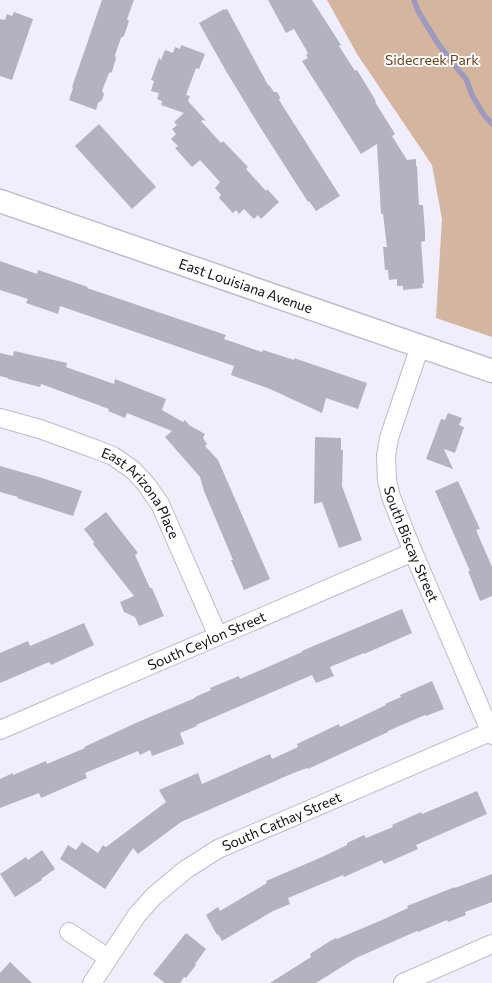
<svg xmlns="http://www.w3.org/2000/svg" width="492" height="983" viewBox="0 0 492 983" font-family="Commissioner,sans-serif">
  <rect width="100%" height="100%" fill="#f0eefd"/>
  <path fill="#d4b59f" d="M327,0h165v337l-56,-19 6,-99 -10,-54 -75,-111z"/>
  <g fill="none" stroke-linecap="round" stroke-linejoin="round">
    <path stroke="#9f9abc" stroke-width="5.5" d="M414,0l4,11 19,31 14,19 15,18 7,18 11,18 8,9"/>
  </g>
  <g fill="#b4b2c1">
    <path d="M102,0h32l-7,19 2,2 -5,15 -3,2 -6,17 1,3 -4,14 -3,1 -7,18 2,3 -2,6 -4,3 -2,7 -27,-10 4,-12 -1,-1z"/>
    <path d="M268,0h44l29,45 -2,1 16,25 2,-1 19,31 -1,1 20,32 -3,2 15,24 9,-1v7h1l2,39h4l2,28v8l-4,1 3,41 -2,1 1,4 -20,2v-4h-6v-7l-8,1 -1,-10h-3l-2,-23h4l-4,-33h-2l-4,-70 -16,10 -59,-93 6,-3 -2,-3 2,-2 -14,-24 -8,4z"/>
    <path d="M224,9v1l3,-1 41,76h1l5,7h3l3,5 -1,3 61,96 -24,15 -7,-10 -1,1 -48,-75 -34,-56 -27,-48z"/>
    <path d="M14,12l19,7 -21,61 -12,-4v-57l5,1 2,-6 5,2z"/>
    <path d="M181,45l24,9 -6,15 -3,-1 -10,27 4,1 -2,5 18,20 -3,-1 -2,1 20,22 2,-2 25,26 -2,2 20,22 1,-2 12,13 -18,17 -3,-4 -4,4 -10,-10 -5,5 -3,-4 -3,3 -14,-15 2,-3 -6,-7 5,-6 -20,-22 -8,7 -17,-19 3,-2 -7,-7 5,-5 -4,-5 5,-4 -3,-3 10,-9 -23,-8 1,-4 -5,-2 2,-6 -8,-2 3,-10 -3,-1 8,-22 2,2 4,-10 8,3 2,-6 5,2z"/>
    <path d="M99,124l57,63 -24,22 -57,-63z"/>
    <path d="M0,261l37,13 1,-4 50,17 -1,1 139,47 -2,4 38,13 1,-2 31,10v-2l73,25 -9,26 -32,-11 -4,15 -52,-24 -39,-14 3,-9 -174,-60 -2,8 -32,-11 2,-4 -28,-9z"/>
    <path d="M14,351l53,12 -1,4 48,17 1,-5 51,20 -4,11 21,12 2,-2 4,5 16,9 -2,4 4,6 -2,2 13,14 52,119 -26,11 -13,-30h2l-29,-69 -4,-14 -35,-40 7,-6 -45,-18 -2,5 -17,-7 1,-2 -68,-25 -1,3 -32,-8v-1l-8,-2v-23l13,3z"/>
    <path d="M448,413l14,5 -3,7 5,2 -9,26 -11,-4 9,20 -27,-10 15,-40 4,1z"/>
    <path d="M315,437l26,1v12h2l-1,36 20,54 -23,8 -17,-46 -8,2z"/>
    <path d="M0,466l39,11 43,14 -9,25 -56,-18 1,-1 -18,-5z"/>
    <path d="M458,481l22,48 -4,1 16,37v29l-12,5 -12,-30h2l-35,-80z"/>
    <path d="M106,512l32,41 -3,2 15,33h2l12,28 -25,10 -4,-9 -11,-5 -4,-10 14,-6 -41,-52 1,-2 -10,-13z"/>
    <path d="M402,609l10,24 -48,21v-1l-34,14 4,9 -18,7 -4,-8 -116,50 1,1 -17,7 4,11 -32,12 -2,-6 -10,5 -2,-4 -53,22 2,5 -46,20 -2,-5 -39,15v-29l13,-6v2l33,-14 1,3 38,-16 -1,-1 54,-25 57,-24v-1l16,-7 -1,-2 29,-12 1,3 62,-27v-1l9,-4z"/>
    <path d="M84,623l10,22 -43,20 -2,-3 -49,21v-30l28,-12 2,5z"/>
    <path d="M432,681l12,28 -18,7 -1,-1 -37,16v1l-80,37 -1,-1 -16,6 -110,48 -43,32 -5,-6 -28,41 -45,-30 8,-14 8,5 6,-8 16,11 5,-8 3,2 60,-45 -7,-12 39,-17 4,11 68,-30 2,5 26,-12 -1,-3 42,-20 1,3 46,-22 -1,-1 16,-7 -1,-2z"/>
    <path d="M477,791l10,23 -71,31 2,4 -34,15 -2,-4 -38,17 -1,-2 -55,23 2,6 -17,7 -51,30 -4,-7 -1,1 -11,-20 12,-8 2,4 47,-28 -1,-2 56,-24 25,-12v-2l17,-8 2,3 27,-11 -1,-2 29,-13 1,2z"/>
    <path d="M42,850l13,19 -14,10 1,1 -27,17 -15,-23 26,-17 2,3z"/>
    <path d="M492,874v28l-27,10 1,3 -18,7 -1,-2 -29,12 -1,-1 -61,27 -40,25h-46l41,-26 -1,-3 20,-13 6,-3 1,1 45,-19 26,-12 -1,-2 48,-19v1z"/>
    <path d="M186,933l20,16 -11,15 1,1 -10,13 -2,-1 -4,6h-15l-12,-9z"/>
    <path d="M10,962l22,21h-32v-10z"/>
  </g>
  <g fill="none" stroke-linecap="round" stroke-linejoin="round">
    <defs>
      <g id="minor">
        <path id="s1" d="M420,346l-31,92 -3,18 1,24 4,17 22,55 79,183"/>
        <path id="s2" d="M0,418l40,11 55,20 18,7 20,14 13,14 14,20 58,132"/>
        <path id="s3" d="M0,730l413,-178"/>
        <path d="M69,932l39,26"/>
        <path id="s4" d="M92,983l45,-68 17,-19 31,-26 33,-21 272,-117"/>
        <path d="M403,983l89,-39"/>
      </g>
      <g id="tertiary">
        <path id="s5" d="M0,201l492,170"/>
      </g>
    </defs>
    <use href="#minor" stroke="#bebccb" stroke-width="20"/>
    <use href="#tertiary" stroke="#bebccb" stroke-width="25"/>
    <use href="#minor" stroke="#fff" stroke-width="18"/>
    <use href="#tertiary" stroke="#fff" stroke-width="22"/>
  </g>
  <g text-anchor="middle" stroke-width="4" stroke-linejoin="round" paint-order="stroke">
    <g font-size="14" fill="#6e421d" stroke="#fdfdfd">
      <text x="432" y="65">Sidecreek Park</text>
    </g>
    <g font-size="14" fill="#121116" stroke="#fdfdfd">
      <text dy="5" stroke="none"><textPath href="#s5" startOffset="260">East Louisiana Avenue</textPath></text>
      <text dy="5" stroke="none"><textPath href="#s2" startOffset="166">East Arizona Place</textPath></text>
      <text dy="5" stroke="none"><textPath href="#s1" startOffset="208">South Biscay Street</textPath></text>
      <text dy="5" stroke="none"><textPath href="#s3" startOffset="225">South Ceylon Street</textPath></text>
      <text dy="5" stroke="none"><textPath href="#s4" startOffset="256">South Cathay Street</textPath></text>
    </g>
  </g>
</svg>
